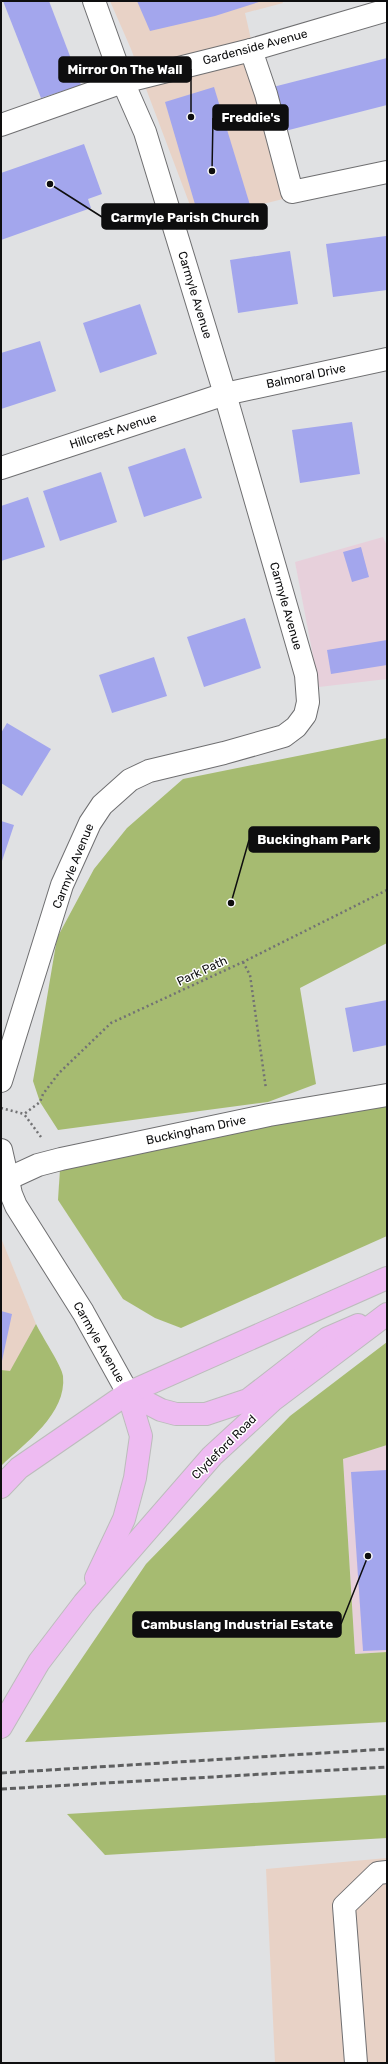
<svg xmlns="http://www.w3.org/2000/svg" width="388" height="2064" viewBox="0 0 388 2064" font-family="Rubik,sans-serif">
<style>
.commercial{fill:#e8d2c6}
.industrial{fill:#e7d0db}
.green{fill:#a6bb71}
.building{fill:#a3a6ed}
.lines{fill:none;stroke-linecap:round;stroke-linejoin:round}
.minor-casing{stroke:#6f6f71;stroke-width:24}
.major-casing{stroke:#bcbcbc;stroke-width:24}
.path{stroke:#727274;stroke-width:2.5;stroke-dasharray:2 3;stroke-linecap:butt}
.minor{stroke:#fff;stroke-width:22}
.major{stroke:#eebbf2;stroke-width:22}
.rail{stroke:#5e5f60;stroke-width:3;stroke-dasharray:6 3;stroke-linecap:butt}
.labels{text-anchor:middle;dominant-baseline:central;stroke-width:3;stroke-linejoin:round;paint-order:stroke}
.street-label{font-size:12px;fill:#0e0e0f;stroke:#fff}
.leader{fill:none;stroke:#0e0e0f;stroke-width:1.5}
.callout-dot{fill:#0e0e0f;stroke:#fff;stroke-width:1.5}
.callout{fill:#0e0e0f;stroke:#0e0e0f;stroke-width:1.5}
.callout-label{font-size:13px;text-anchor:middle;font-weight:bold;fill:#fff}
</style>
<rect width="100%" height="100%" fill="#e0e1e3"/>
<g class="commercial">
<path d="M110 1H282L283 3 245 13 287 198 196 221 131 49Z"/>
<path d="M1 1238 36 1324 10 1372 1 1370Z"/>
<path d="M387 1858V2063H275L266 1869Z"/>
</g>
<g class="industrial">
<path d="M383 537 387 546V679L319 687 295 562Z"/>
<path d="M387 1445V1652L355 1654 343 1459Z"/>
</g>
<g class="green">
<path d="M387 738V943L300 988 316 1084 268 1102 58 1130 40 1102 33 1081 57 938 94 869 127 828 183 779Z"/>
<path d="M387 1102V1236L181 1328 155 1318 123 1299 58 1200 60 1169Z"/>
<path d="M36 1324C41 1335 62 1366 63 1376 67 1414 25 1443 1 1466V1370L10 1371Z"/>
<path d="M387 1342V1445L343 1459 355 1654 387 1652V1722L25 1742 146 1564 290 1416Z"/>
<path d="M387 1795V1838L105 1855 67 1814Z"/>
</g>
<g class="building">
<path d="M3 1H49L81 85 41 98Z"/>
<path d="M137 1H262L215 16 150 31Z"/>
<path d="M387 58V105L285 131 273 87Z"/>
<path d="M214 87 250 205 199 218 165 102Z"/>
<path d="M84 144 102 194 88 199 91 208 1 240V173Z"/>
<path d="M386 236 387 290 333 297 326 244Z"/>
<path d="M290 251 298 304 238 313 230 260Z"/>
<path d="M140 304 157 354 100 373 83 323Z"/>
<path d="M40 341 56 391 1 409V353Z"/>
<path d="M352 422 360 474 300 483 292 430Z"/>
<path d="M185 448 202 498 144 517 128 467Z"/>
<path d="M101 472 117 522 60 541 43 491Z"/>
<path d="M28 497 45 547 1 561V506Z"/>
<path d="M361 547 369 577 352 582 343 552Z"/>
<path d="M245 618 261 668 204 687 187 637Z"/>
<path d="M387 640V665L331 674 327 650Z"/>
<path d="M154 657 167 696 112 713 99 675Z"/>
<path d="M7 723 51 749 22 796 1 783V733Z"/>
<path d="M1 821 14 825 1 864Z"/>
<path d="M387 1000V1045L353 1052 345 1008Z"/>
<path d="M1 1311 12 1314 2 1361H1Z"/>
<path d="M387 1470V1650L363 1651 351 1472Z"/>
</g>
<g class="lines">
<g class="minor-casing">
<g id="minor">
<path d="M251 50 266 94 292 192 387 172"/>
<path d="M1 125 123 82 251 50 387 10"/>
<path d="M1 468 225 394 387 359"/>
<path d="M1 1081 62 885 90 823 102 805 130 780 149 771 224 753 284 736 296 727 305 715 308 702 306 675 225 394 145 132 123 82 94 1"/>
<path d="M1 1150 11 1194 16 1206 83 1312 128 1393"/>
<path d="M1 1182 38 1165 61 1159 269 1115 387 1095"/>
<path d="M356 2063 344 1906 378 1873 387 1872"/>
</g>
</g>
<g class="major-casing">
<g id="major">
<path d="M128 1393 161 1410 176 1414H206L248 1400 328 1338 358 1325"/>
<path d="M1 1487 19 1468 128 1393 387 1278"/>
<path d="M96 1578 124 1519 135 1478 141 1436 128 1393"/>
<path d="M1 1727 39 1662 84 1603 212 1456 273 1400 387 1314"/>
</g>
</g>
<g class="path">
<path d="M243 962 250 975 266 1089"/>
<path d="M1 1108 24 1114"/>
<path d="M41 1137 24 1114 40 1102 43 1094 59 1073 111 1023 243 962 387 890"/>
</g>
<use href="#minor" class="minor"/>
<use href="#major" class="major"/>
<g class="rail">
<path d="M1 1773 387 1749"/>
<path d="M1 1789 387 1767"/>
</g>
</g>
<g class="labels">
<g class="street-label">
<text transform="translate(255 47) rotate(-15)">Gardenside Avenue</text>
<text transform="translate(195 295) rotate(73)">Carmyle Avenue</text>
<text transform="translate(306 376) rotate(-12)">Balmoral Drive</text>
<text transform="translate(113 431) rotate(-18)">Hillcrest Avenue</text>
<text transform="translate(286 606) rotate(74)">Carmyle Avenue</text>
<text transform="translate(73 866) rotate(-68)">Carmyle Avenue</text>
<text transform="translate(202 971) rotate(-25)">Park Path</text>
<text transform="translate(196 1130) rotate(-12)">Buckingham Drive</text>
<text transform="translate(99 1342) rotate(60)">Carmyle Avenue</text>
<text transform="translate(224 1447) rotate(-45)">Clydeford Road</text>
</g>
</g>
<path class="leader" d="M191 117L191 69M212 171L213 118M50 184L102 217M231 903L249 840M368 1556L341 1624"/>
<g class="callout-dot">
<circle cx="191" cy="117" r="4"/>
<circle cx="212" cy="171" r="4"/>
<circle cx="50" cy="184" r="4"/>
<circle cx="231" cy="903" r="4"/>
<circle cx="368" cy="1556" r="4"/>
</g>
<g class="callout">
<rect x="59" y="57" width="132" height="25" rx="4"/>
<rect x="213" y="105" width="75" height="25" rx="4"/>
<rect x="102" y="204" width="165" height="25" rx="4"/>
<rect x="249" y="827" width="130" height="25" rx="4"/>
<rect x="133" y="1612" width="208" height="25" rx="4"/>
</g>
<g class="callout-label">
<text x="125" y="74">Mirror On The Wall</text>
<text x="251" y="122">Freddie's</text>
<text x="185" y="222">Carmyle Parish Church</text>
<text x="314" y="844">Buckingham Park</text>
<text x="237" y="1629">Cambuslang Industrial Estate</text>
</g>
<rect width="388" height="2064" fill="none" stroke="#0e0e0f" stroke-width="4"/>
</svg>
